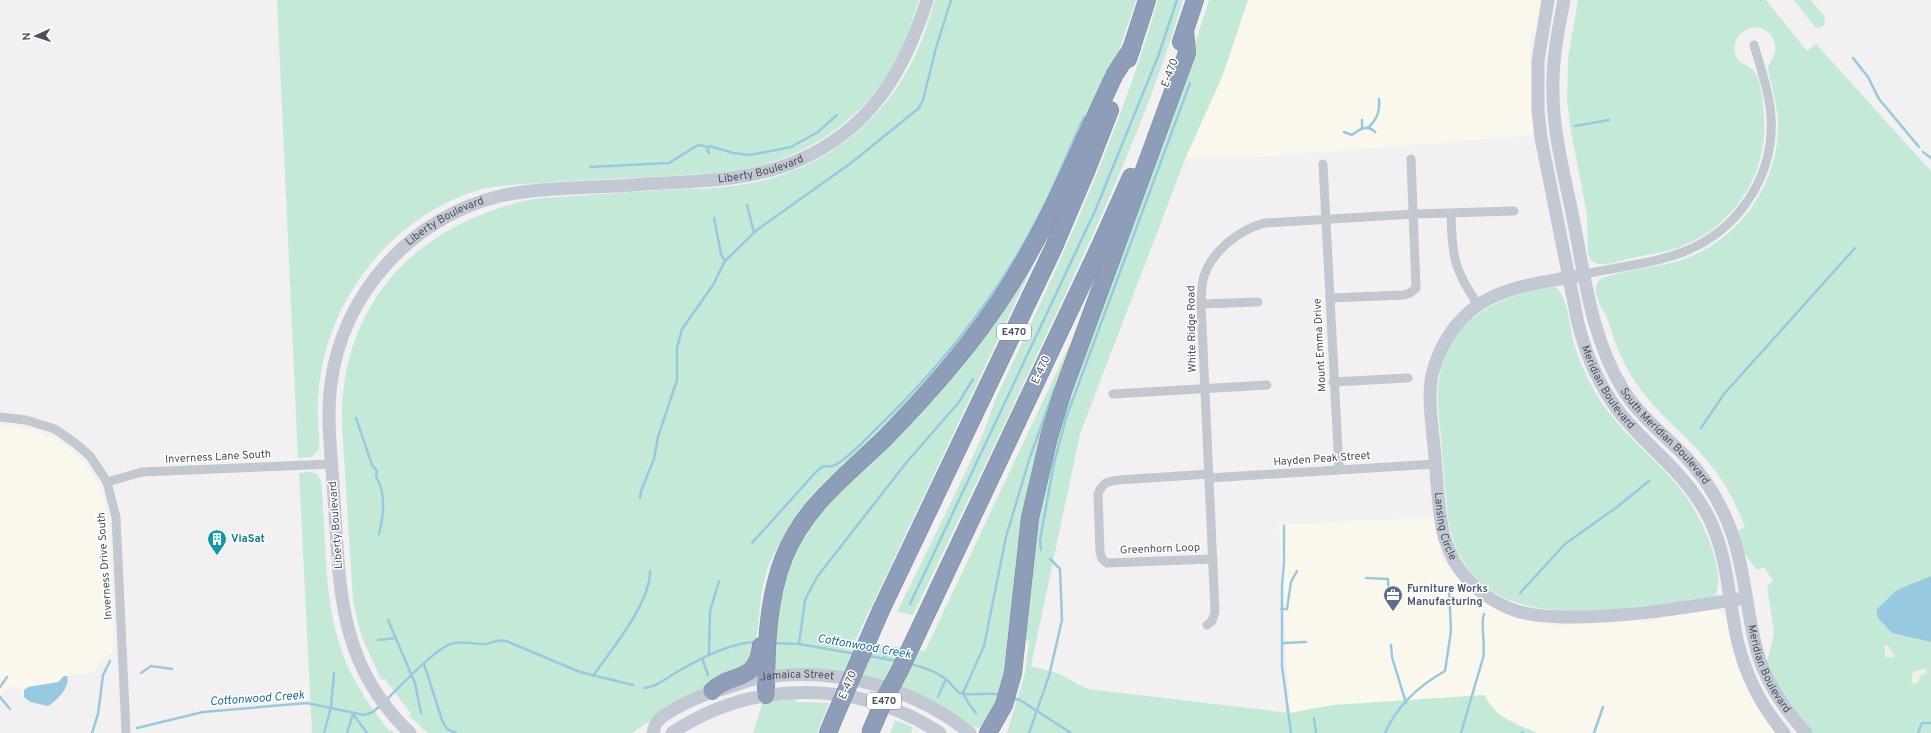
<svg xmlns="http://www.w3.org/2000/svg" width="1931" height="733" viewBox="0 0 1931 733" font-family="Overpass,sans-serif">
<style>
.commercial{fill:#faf8ec}
.green{fill:#c4ead7}
.sand{fill:#f1eee3}
.water{fill:#97c9e1}
.lines{fill:none;stroke-linecap:round;stroke-linejoin:round}
.stream{stroke:#97c9e1;stroke-width:2.5}
.highway-casing{stroke:#7988a4;stroke-width:18}
.street{stroke:#c2c8d0;stroke-width:9}
.secondary{stroke:#c3c9d4;stroke-width:13}
.highway{stroke:#8e9db8;stroke-width:17}
.highway-bridge-casing{stroke:#7988a4;stroke-width:18;stroke-linecap:butt}
.highway-bridge{stroke:#8e9db8;stroke-width:17}
.labels{text-anchor:middle;dominant-baseline:central;stroke-width:3;stroke-linejoin:round;paint-order:stroke}
.shield{fill:#fff;stroke:#80858c;stroke-width:1}
.shield-label{font-size:10px;font-weight:bold;fill:#4a515b}
.street-label{font-size:11px;fill:#4a515b;stroke:#fff}
.culture-label{font-size:11px;font-weight:bold;fill:#0d838f;stroke:#fff;text-anchor:start}
.service-label{font-size:11px;font-weight:bold;fill:#4e5e75;stroke:#fff;text-anchor:start}
.water-label{font-size:12px;font-style:italic;fill:#1e719a;stroke:#fff}
</style>
<rect width="100%" height="100%" fill="#f2f0f0"/>
<g class="commercial">
<path d="M1248 0H1543L1537 29 1531 36 1530 66 1532 71 1536 135 1258 157H1186L1222 77Z"/>
<path d="M0 426 26 428 58 440 67 446 85 463 98 483 104 500 108 522 114 654H108L103 658 95 672 64 676 58 682 36 687 30 686 24 690 12 685 5 691 0 692Z"/>
<path d="M1435 517 1442 561 1450 565 1518 618 1551 623 1553 626H1565L1573 623 1641 620 1643 623 1657 621 1663 617 1715 609 1721 610 1729 623 1778 733H1537L1496 713 1490 706 1485 695 1333 705 1290 713 1279 525Z"/>
</g>
<g class="green">
<path d="M277 0H919C912 21 906 42 895 62 863 122 801 161 735 171 675 177 614 178 554 182 531 184 501 184 479 190 401 213 340 284 323 362 319 380 317 400 318 419 318 429 320 439 319 449L312 457 298 458Z"/>
<path d="M935 0H1136L1118 53 1042 220 974 330 903 411 827 479 811 496 776 550 768 567 762 590 754 660 668 709 632 733H428L409 716 411 714 385 679 382 680 380 677 361 635 353 601 342 425C339 328 391 250 481 215 502 207 520 200 542 198 583 195 623 193 663 190 692 189 722 189 751 183 823 170 885 121 916 54 924 37 929 18 935 0Z"/>
<path d="M1158 0H1183C1149 115 1099 223 1048 331 1004 426 958 521 913 615L897 612C926 553 956 494 983 434 988 422 991 409 997 396 1058 267 1118 138 1158 0Z"/>
<path d="M1209 0H1248L1222 77 1186 157 1080 434 1031 666 1060 674 1087 689 1290 713 1333 705 1485 695C1495 719 1516 723 1537 733H1007L1025 673 1029 641 1025 640 1037 521 1051 450 1174 110Z"/>
<path d="M1578 0H1766L1807 51 1816 44 1931 171V733H1813L1808 728 1776 683 1767 662 1774 633 1767 586 1773 581 1764 567 1757 570 1744 553 1737 531 1745 527C1737 506 1727 486 1713 468 1693 441 1665 421 1644 394 1633 380 1624 364 1617 347 1613 338 1611 327 1607 318 1601 306 1588 288 1602 278 1628 269 1656 268 1682 260 1740 240 1780 182 1778 121 1777 103 1771 86 1768 68 1769 62 1774 58 1775 52 1778 36 1761 21 1746 30 1738 34 1733 43 1735 53 1738 66 1748 63 1754 71 1764 84 1766 129 1763 145 1757 187 1728 226 1689 243 1672 251 1654 254 1636 257 1624 260 1609 265 1597 264L1591 261 1588 255 1587 215 1571 131 1567 101 1568 59Z"/>
<path d="M1794 0H1811L1825 17 1824 25 1820 28 1815 27Z"/>
<path d="M1045 240 855 641 925 651 1069 346 1075 347 1053 407 1008 666 998 703 983 726 977 728 969 725 928 699 775 672 773 660 781 589 796 546 840 487Z"/>
<path d="M1556 287C1570 302 1569 328 1575 347 1579 359 1584 371 1590 383 1611 424 1642 446 1672 479 1695 504 1713 541 1718 574 1719 582 1716 588 1717 595 1701 602 1669 603 1650 605 1569 616 1465 623 1448 518 1445 491 1443 464 1441 437 1439 418 1436 398 1439 379 1449 318 1500 294 1556 287Z"/>
<path d="M310 472 317 474 321 481C328 553 320 632 364 695L363 696 389 731 391 730 394 733H312L299 473Z"/>
<path d="M795 698 796 702 829 703 817 733H753L763 701Z"/>
<path d="M895 720 913 727 911 733H890Z"/>
</g>
<g class="sand">
<path d="M1885 645 1889 646 1891 652 1895 655 1894 658 1885 657Z"/>
<path d="M1923 669 1927 670 1926 674 1920 676 1918 682 1914 684 1911 683 1913 672Z"/>
</g>
<g class="water">
<path d="M1931 576V642L1892 633 1878 618 1876 610 1878 608 1897 590Z"/>
<path d="M64 676H67C71 686 57 701 48 706L30 702 24 697V690L28 687 58 682Z"/>
</g>
<g class="lines">
<g class="stream">
<path d="M1853 58 1868 77 1879 99 1919 147"/>
<path d="M1362 120V128"/>
<path d="M1575 126 1609 120"/>
<path d="M1368 128C1377 119 1380 112 1379 99"/>
<path d="M1344 132 1352 135C1360 129 1367 124 1375 132"/>
<path d="M1923 152 1931 158"/>
<path d="M709 153 707 150 710 146 733 153 750 155 791 147 818 132 837 115"/>
<path d="M590 167 669 163 698 145 708 147"/>
<path d="M747 205 754 233"/>
<path d="M714 218 721 254 725 261"/>
<path d="M356 418 372 465 377 471 376 476C386 494 384 514 379 534"/>
<path d="M1701 428 1724 394 1855 248"/>
<path d="M640 498 641 491 654 459 658 437 677 380V348L682 329 713 285 725 261 758 229 851 163 919 108 923 100 936 48 951 0"/>
<path d="M1284 526V563L1282 585V666L1291 733"/>
<path d="M752 543 816 472 823 466C826 466 830 467 832 466 843 464 867 438 876 429 943 365 1001 292 1043 208 1058 178 1070 147 1084 117"/>
<path d="M1041 550 1040 540 1054 463 1066 418 1190 83"/>
<path d="M1366 578 1388 579 1389 596"/>
<path d="M1520 593 1565 544 1617 507 1649 481"/>
<path d="M910 604 1095 211 1159 54 1177 0"/>
<path d="M1281 609H1287L1291 582 1297 571"/>
<path d="M388 620 415 683 421 713"/>
<path d="M378 640 396 638"/>
<path d="M774 643 799 644 856 654"/>
<path d="M1282 643 1306 642"/>
<path d="M799 644 805 600 817 577 906 463 959 402 973 379"/>
<path d="M1391 645 1392 657 1406 703"/>
<path d="M709 655 710 611 719 581"/>
<path d="M869 656 897 661"/>
<path d="M702 658 708 675"/>
<path d="M884 658 887 651"/>
<path d="M424 664 442 720 447 729 456 733"/>
<path d="M910 664C924 667 936 671 947 680 952 684 955 691 960 693 973 697 988 691 1001 695"/>
<path d="M141 673 151 666 172 669"/>
<path d="M593 676C611 650 651 602 650 571"/>
<path d="M0 687 7 677"/>
<path d="M644 688C655 687 666 679 675 673 696 661 732 641 757 642"/>
<path d="M0 697 10 709"/>
<path d="M938 697 946 679"/>
<path d="M1012 698 1020 700 1071 733"/>
<path d="M386 700C400 687 437 646 454 643 464 641 474 644 485 644 493 643 497 639 506 641L580 672 633 685"/>
<path d="M976 713 969 704 963 693 984 646 1006 537 1029 460 1055 388"/>
<path d="M353 714 367 733"/>
<path d="M1314 718 1316 733"/>
<path d="M137 728 203 712 307 703 364 715 373 712 381 705"/>
<path d="M1522 732 1523 733"/>
<path d="M92 733 98 714 103 675 110 661"/>
<path d="M324 733 331 707 334 673"/>
<path d="M347 733 353 714"/>
<path d="M1029 733 1049 676 1062 620 1060 569 1050 559"/>
<path d="M1385 733C1397 706 1420 685 1445 671L1451 631 1449 587"/>
<path d="M1461 733 1483 658C1486 644 1480 625 1484 614"/>
<path d="M1594 733 1603 707"/>
<path d="M1918 733 1922 723H1931"/>
</g>
<g class="highway-casing">
<g id="highway">
<path d="M1181 42 1195 0"/>
<path d="M1128 59 1147 0"/>
<path d="M881 610 1053 249 1087 169 1110 110"/>
<path d="M900 670 1100 246 1131 177"/>
<path d="M712 691C731 672 757 684 761 646"/>
<path d="M766 695C766 650 767 600 784 557 805 505 846 476 885 438 923 399 959 359 990 315 1043 241 1076 156 1115 74L1132 48"/>
<path d="M828 733 835 716"/>
<path d="M988 733 1004 705 1013 673 1030 518 1049 437 1063 391 1187 53 1185 30"/>
</g>
</g>
<g class="street">
<path d="M1323 164 1339 469"/>
<path d="M1451 214C1452 257 1454 269 1478 305"/>
<path d="M1585 274C1617 267 1652 264 1683 252 1738 231 1775 176 1771 116 1769 92 1761 69 1754 45"/>
<path d="M1330 298 1404 295 1410 293 1416 288 1411 159"/>
<path d="M1201 304 1258 302"/>
<path d="M1333 382 1408 378"/>
<path d="M1113 394 1267 385"/>
<path d="M0 417 26 420 55 429 75 443 90 456 107 482 116 517 126 733"/>
<path d="M1209 474 1119 480C1108 481 1102 483 1098 494L1100 552 1102 559 1107 563 1213 559"/>
<path d="M1209 478 1436 464"/>
<path d="M107 482 142 472 332 464"/>
<path d="M1207 625 1212 621 1215 612 1201 304C1202 295 1201 285 1204 276 1213 250 1238 231 1264 223L1414 214 1514 211"/>
</g>
<g class="secondary">
<path id="s1" d="M1548 0 1538 61V111L1541 138 1578 323C1586 355 1599 386 1620 413 1650 450 1685 472 1708 516 1728 555 1728 597 1737 639 1745 674 1761 706 1784 733"/>
<path id="s2" d="M1564 0C1558 31 1552 60 1553 92 1553 134 1565 177 1573 218 1585 277 1591 339 1624 391 1640 416 1663 434 1684 455 1701 473 1716 495 1726 518 1745 561 1745 607 1757 651 1766 683 1784 709 1806 733"/>
<path id="s3" d="M1577 276C1536 284 1490 287 1461 320 1447 335 1437 355 1432 375 1427 400 1433 431 1435 457 1437 482 1438 508 1443 532 1445 542 1450 552 1454 561 1467 583 1488 600 1511 609 1528 616 1547 616 1565 617 1623 618 1682 608 1739 599"/>
<path id="s4" d="M410 733C338 664 340 591 334 498 332 460 326 421 331 383 343 293 412 217 500 196 542 187 588 188 632 185 688 181 745 183 797 161 870 130 904 72 927 0"/>
<path id="s5" d="M653 733C654 730 655 724 657 722 667 710 704 694 719 690 732 687 745 681 759 678 834 666 911 686 970 733"/>
<path d="M672 733C753 678 859 680 940 733"/>
</g>
<use href="#highway" class="highway"/>
<g class="highway-bridge-casing">
<g id="highway-bridge">
<path d="M835 716 881 610"/>
<path d="M870 733 885 698 900 670"/>
</g>
</g>
<use href="#highway-bridge" class="highway-bridge"/>
</g>
<defs>
<g id="building-pin" transform="scale(1)"><path d="M0 17L-7.5 6A9.5 9.5 0 1 1 7.5 6Z" fill="#0f9aa8" stroke="#fff"/><path d="M-4-6H4V6H1V3H-1V6H-4ZM-2.5-4.3h1.7v1.8h-1.7ZM.8-4.3h1.7v1.8H.8ZM-2.5-1h1.7V.8h-1.7ZM.8-1h1.7V.8H.8Z" fill="#fff"/></g>
<g id="office-pin" transform="scale(1)"><path d="M0 17L-7.5 6A9.5 9.5 0 1 1 7.5 6Z" fill="#5c6f8a" stroke="#fff"/><path d="M-6-3h4V-5.5h4V-3h4V5H-6ZM-1-4.5V-3h2v-1.5ZM-6 0V1H6V0Z" fill="#fff"/></g>
</defs>
<g fill-rule="evenodd">
<use href="#building-pin" x="217" y="539"/>
<use href="#office-pin" x="1393" y="595"/>
</g>
<g class="labels">
<g class="shield">
<rect x="997" y="324" width="34" height="16" rx="3"/>
<rect x="867" y="693" width="34" height="16" rx="3"/>
</g>
<g class="shield-label">
<text x="1014" y="332">E470</text>
<text x="884" y="701">E470</text>
</g>
<g class="street-label">
<text transform="translate(1170 73) rotate(-70)">E-470</text>
<text stroke="none"><textPath href="#s4" startOffset="900">Liberty Boulevard</textPath></text>
<text stroke="none"><textPath href="#s4" startOffset="576">Liberty Boulevard</textPath></text>
<text transform="translate(1192 329) rotate(-91)">White Ridge Road</text>
<text transform="translate(1320 345) rotate(-93)">Mount Emma Drive</text>
<text transform="translate(1041 370) rotate(-65)">E-470</text>
<text stroke="none"><textPath href="#s1" startOffset="399">Meridian Boulevard</textPath></text>
<text stroke="none"><textPath href="#s2" startOffset="463">South Meridian Boulevard</textPath></text>
<text transform="translate(218 457) rotate(-3)">Inverness Lane South</text>
<text transform="translate(1322 459) rotate(-4)">Hayden Peak Street</text>
<text transform="translate(336 525) rotate(-94)">Liberty Boulevard</text>
<text stroke="none"><textPath href="#s3" startOffset="342">Lansing Circle</textPath></text>
<text transform="translate(1160 549) rotate(-2)">Greenhorn Loop</text>
<text transform="translate(105 566) rotate(-94)">Inverness Drive South</text>
<text stroke="none"><textPath href="#s2" startOffset="724">Meridian Boulevard</textPath></text>
<text stroke="none"><textPath href="#s5" startOffset="162">Jamaica Street</textPath></text>
<text transform="translate(848 685) rotate(-67)">E-470</text>
</g>
<g class="culture-label">
<text x="231" y="539">ViaSat</text>
</g>
<g class="service-label">
<text x="1407" y="589">Furniture Works<tspan x="1407" dy="13">Manufacturing</tspan></text>
</g>
<g class="water-label">
<text transform="translate(864 647) rotate(10)">Cottonwood Creek</text>
<text transform="translate(257 699) rotate(-4)">Cottonwood Creek</text>
</g>
</g>
<g transform="translate(36 36) rotate(267)" stroke="#ffffff" stroke-width="3" paint-order="stroke">
<path d="M0-3L7 15L0 10L-7 15Z" fill="#4a515b"/>
<text y="-6" font-size="11" font-weight="bold" text-anchor="middle" fill="#4a515b">N</text>
</g>
</svg>
